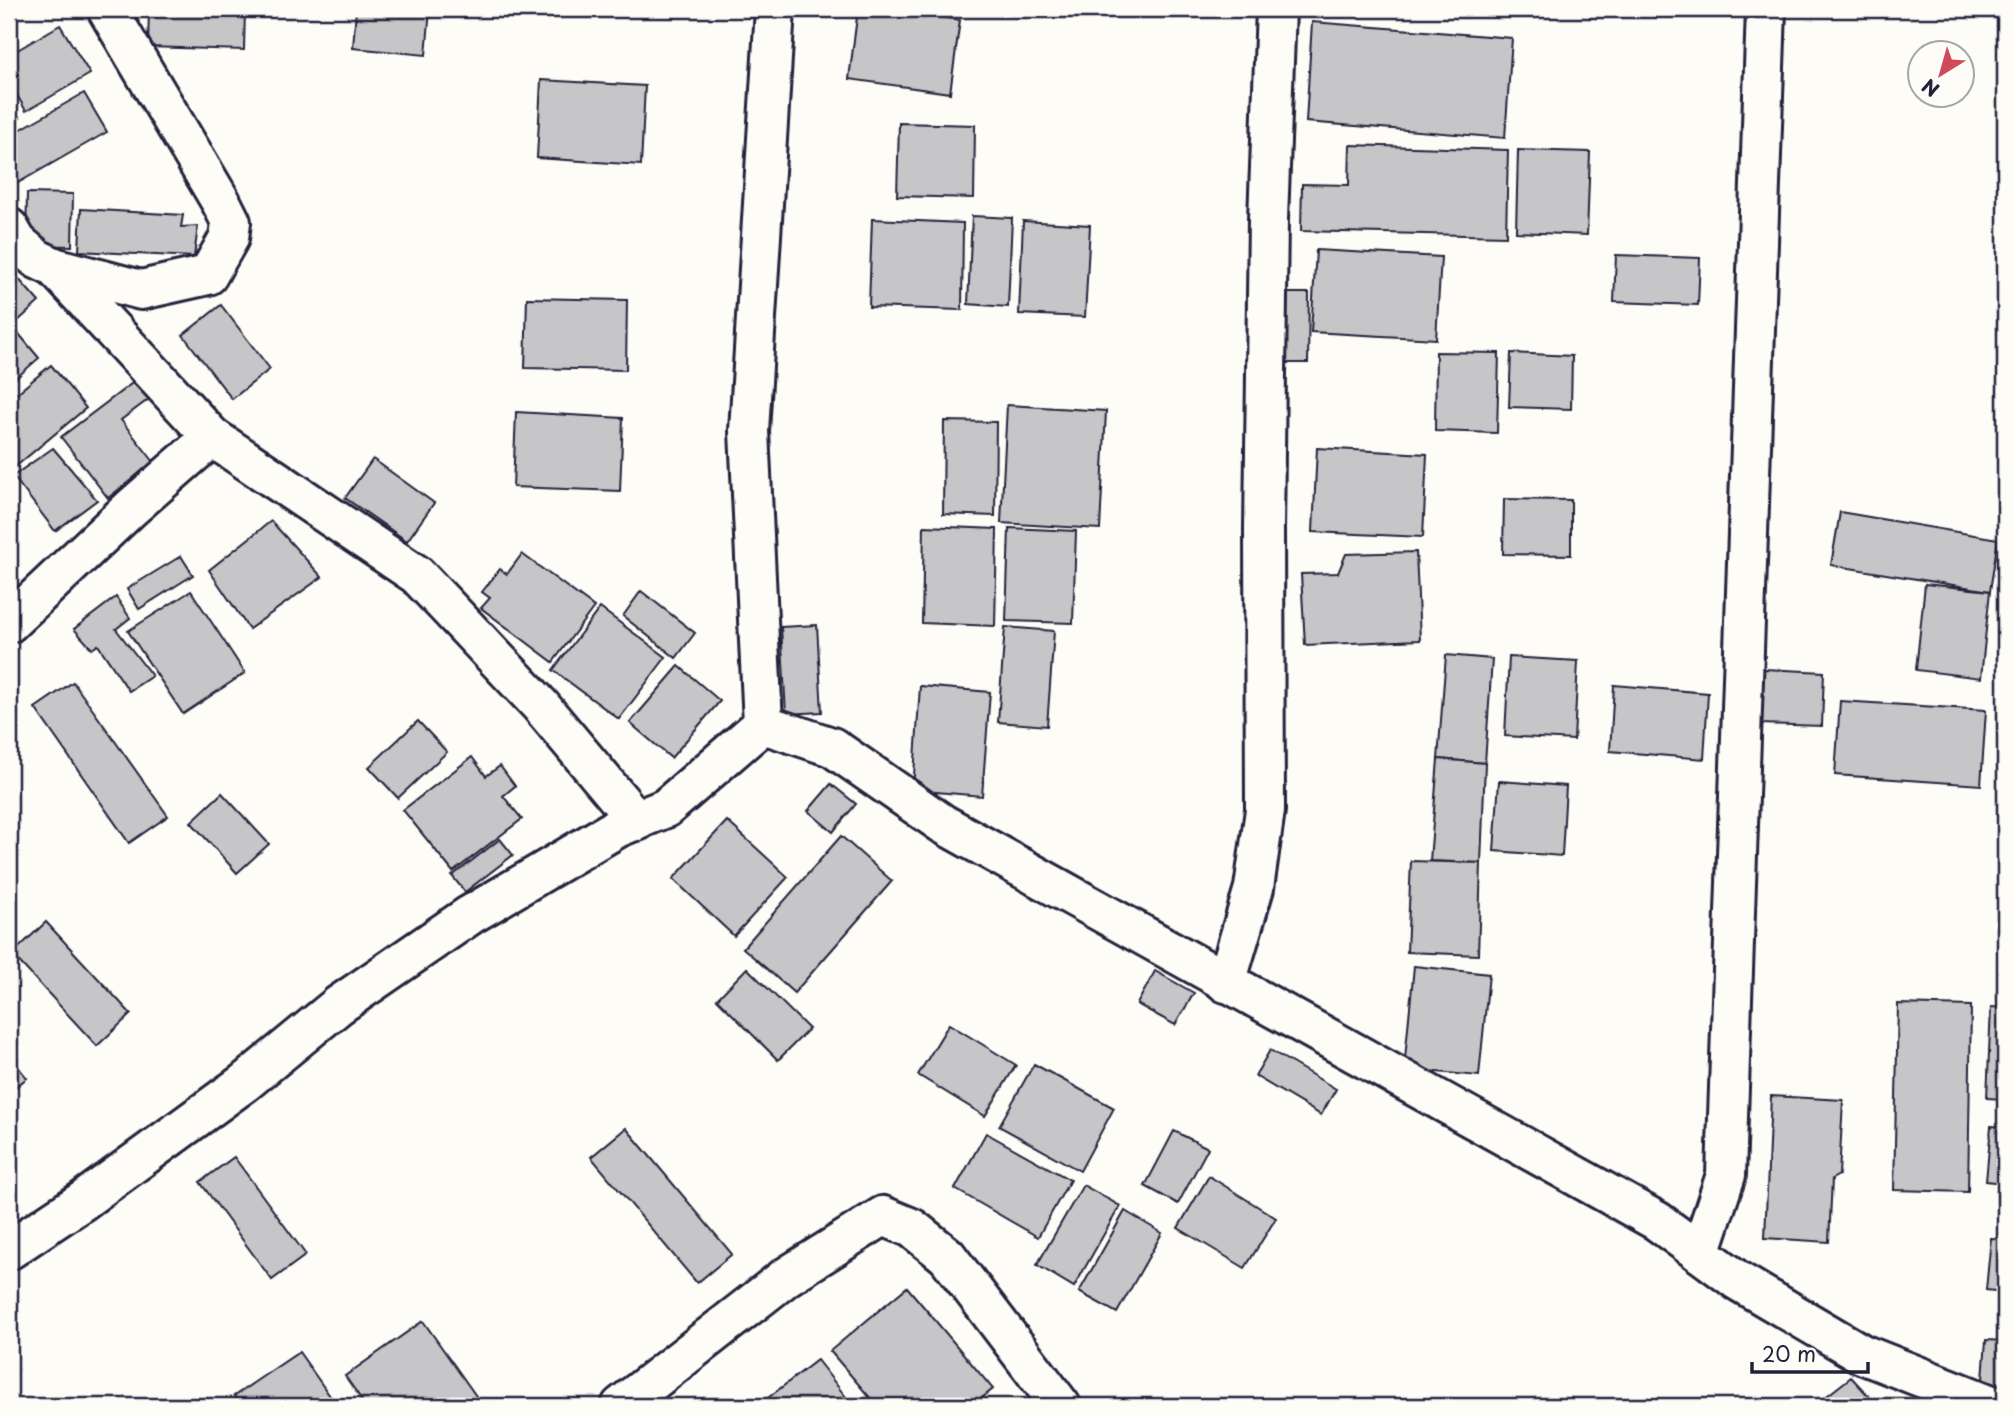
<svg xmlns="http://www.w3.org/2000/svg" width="2014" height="1415" viewBox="0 0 2014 1415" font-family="'Playpen Sans',sans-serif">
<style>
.building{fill:#c6c6c8;stroke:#22223b;stroke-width:2}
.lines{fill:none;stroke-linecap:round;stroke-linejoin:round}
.minor-casing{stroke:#22223b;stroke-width:44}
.minor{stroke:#fdfcf7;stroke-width:38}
</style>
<rect width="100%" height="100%" fill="#fdfcf7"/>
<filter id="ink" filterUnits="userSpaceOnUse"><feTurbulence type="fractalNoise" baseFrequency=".0143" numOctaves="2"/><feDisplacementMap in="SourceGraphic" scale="14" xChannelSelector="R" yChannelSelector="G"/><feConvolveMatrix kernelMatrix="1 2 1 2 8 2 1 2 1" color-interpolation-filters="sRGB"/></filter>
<g filter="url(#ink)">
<g class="building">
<path d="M149 9H245L244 50 148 47Z"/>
<path d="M356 9H430L426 55 353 48Z"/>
<path d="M858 9H882L960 20 950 93 849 79Z"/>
<path d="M1108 9H1168V12Z"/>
<path d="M1312 22 1512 38 1505 138 1306 122Z"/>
<path d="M60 25 90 74 26 111 9 81V55Z"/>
<path d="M541 80 645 86 641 165 537 158Z"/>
<path d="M84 93 107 132 9 188V136Z"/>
<path d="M9 102 20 118 9 125Z"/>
<path d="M899 123 975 125 974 198 897 196Z"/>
<path d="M1350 145 1508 150 1506 236 1301 231 1302 184 1349 185Z"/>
<path d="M1518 150 1590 152 1587 235 1516 232Z"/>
<path d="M27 193 73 194 72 246 26 245Z"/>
<path d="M81 209 183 215 181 227 198 226 194 257 79 251Z"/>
<path d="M972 216 1012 218 1008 307 968 304Z"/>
<path d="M872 219 963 223 962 310 869 307Z"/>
<path d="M1023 221 1090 225 1085 317 1019 314Z"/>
<path d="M1316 250 1441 257 1436 339 1311 332Z"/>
<path d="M1616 255 1700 258 1698 305 1614 302Z"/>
<path d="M9 268 39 302 18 321 9 311Z"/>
<path d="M1286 293H1309L1308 363H1285Z"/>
<path d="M527 298 627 300 626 370 525 368Z"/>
<path d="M221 305 270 369 232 399 183 335Z"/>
<path d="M14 328 39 358 9 384V332Z"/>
<path d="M1436 352 1499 353 1497 433 1435 431Z"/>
<path d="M1511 353 1572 356 1571 409 1509 407Z"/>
<path d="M51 365 86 408 9 472V400Z"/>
<path d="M135 381 149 399 121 420 154 462 108 498 61 437Z"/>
<path d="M1007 405 1106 411 1100 529 1001 523Z"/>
<path d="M516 412 623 418 620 491 513 487Z"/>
<path d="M944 421 996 422 995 516 943 514Z"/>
<path d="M53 448 97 500 55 531 13 476Z"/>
<path d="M1317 448 1427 454 1423 537 1313 532Z"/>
<path d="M373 459 434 503 407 541 345 498Z"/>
<path d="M1504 499 1571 500V555L1503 554Z"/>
<path d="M1840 512 1998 539 1990 591 1831 565Z"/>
<path d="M271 521 322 577 249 629 209 570Z"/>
<path d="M924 526 997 529 995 626 922 623Z"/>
<path d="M1009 528 1076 531 1073 623 1006 621Z"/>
<path d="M1416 552 1420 640 1305 645 1301 574 1338 573 1346 554Z"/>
<path d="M522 554 594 607 553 662 481 608 490 598 482 592 500 569 507 574Z"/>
<path d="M181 556 193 575 139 609 127 589Z"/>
<path d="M1925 584 1990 591 1981 678 1916 670Z"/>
<path d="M191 591 245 673 183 714 128 631Z"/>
<path d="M641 591 695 633 676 658 623 616Z"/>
<path d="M116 597 130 618 116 629 152 676 129 691 98 645 92 649 74 629Z"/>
<path d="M600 608 666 657 619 719 553 670Z"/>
<path d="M817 625 822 712 786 714 781 627Z"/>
<path d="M1005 627 1054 631 1047 726 998 722Z"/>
<path d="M1446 655 1492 659 1485 763 1438 759Z"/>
<path d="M1509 657 1578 661 1574 740 1505 736Z"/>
<path d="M679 666 720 701 671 758 630 723Z"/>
<path d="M1764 669 1824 672 1822 726 1761 724Z"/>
<path d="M73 682 168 816 129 843 35 708Z"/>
<path d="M1614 685 1708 693 1704 759 1610 751Z"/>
<path d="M920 686 990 692 982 796 913 790Z"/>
<path d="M1840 701 1986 710 1981 785 1835 775Z"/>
<path d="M418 721 447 752 398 798 369 767Z"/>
<path d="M472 757 486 776 500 766 515 786 503 796 522 819 453 872 403 810Z"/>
<path d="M1438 759 1485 763 1481 863 1430 861Z"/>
<path d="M1499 781 1566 786 1562 856 1494 851Z"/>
<path d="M831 784 856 804 833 832 808 811Z"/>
<path d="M222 793 269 844 237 873 191 822Z"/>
<path d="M727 821 788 877 734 936 673 879Z"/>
<path d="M841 836 892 881 794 993 743 948Z"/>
<path d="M500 839 513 855 465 892 452 876Z"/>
<path d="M1411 861 1481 863 1478 955 1407 952Z"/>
<path d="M46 922 131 1014 97 1046 12 954Z"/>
<path d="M1414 966 1489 974 1479 1076 1404 1069Z"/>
<path d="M747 968 809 1029 778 1060 717 999Z"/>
<path d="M1155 971 1194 993 1175 1025 1137 1004Z"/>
<path d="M1898 1004 1971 1006 1968 1192 1894 1190Z"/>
<path d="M1991 1007 2005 1008V1099L1987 1098Z"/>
<path d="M949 1024 1016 1065 985 1116 918 1075Z"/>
<path d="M1270 1050 1336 1089 1321 1115 1255 1076Z"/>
<path d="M9 1055 27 1078 9 1092Z"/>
<path d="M1034 1064 1114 1108 1080 1171 999 1126Z"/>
<path d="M1771 1096 1843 1100 1839 1175 1832 1179 1829 1242 1765 1238Z"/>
<path d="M1991 1126 2005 1127V1183L1986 1181Z"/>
<path d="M626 1128 732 1254 697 1283 591 1157Z"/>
<path d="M1174 1131 1208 1148 1178 1204 1145 1186Z"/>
<path d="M986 1133 1070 1180 1038 1237 955 1189Z"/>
<path d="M234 1157 306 1255 272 1280 200 1182Z"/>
<path d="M1209 1176 1276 1218 1245 1268 1178 1228Z"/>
<path d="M1083 1185 1120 1206 1074 1287 1037 1265Z"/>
<path d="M1125 1211 1162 1233 1117 1313 1079 1292Z"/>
<path d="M1991 1238 2005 1239V1292L1986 1290Z"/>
<path d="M907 1287 993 1389 972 1406H877L830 1351Z"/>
<path d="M423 1321 483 1406H366L345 1376Z"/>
<path d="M1986 1340 2005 1341V1394L1982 1392Z"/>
<path d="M299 1352 337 1406H241L234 1396Z"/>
<path d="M817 1360 853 1406H762L760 1404Z"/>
<path d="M1851 1377 1878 1406H1814Z"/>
</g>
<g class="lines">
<g class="minor-casing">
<g id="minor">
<path d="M775 9 749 431 763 724 832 747 943 824 1657 1221 1738 1281 1862 1354 1994 1406"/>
<path d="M9 228 17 242 37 259 54 267 141 290 208 275 229 238 231 222 221 202 107 9"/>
<path d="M212 437 417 575 540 705 637 821"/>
<path d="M9 623 131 508 212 437 54 267"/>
<path d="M1226 983 1254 888 1265 810 1264 529 1268 219 1276 9"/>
<path d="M9 1250 81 1202 244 1083 339 1005 470 915 617 828 666 808 763 724"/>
<path d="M1700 1253 1726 1175 1766 9"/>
<path d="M621 1406 786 1277 883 1216 912 1228 947 1256 1061 1406"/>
</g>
</g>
<use href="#minor" class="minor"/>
</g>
</g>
<rect width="2014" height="1415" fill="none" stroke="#fdfcf7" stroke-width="35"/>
<rect x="18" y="18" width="1979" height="1380" fill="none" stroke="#22223b" stroke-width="2.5" filter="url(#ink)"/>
<g transform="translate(1941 74) rotate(217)"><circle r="33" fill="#fdfcf7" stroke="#a5a5ac" stroke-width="2"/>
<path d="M0-5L12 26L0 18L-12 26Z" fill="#d1495b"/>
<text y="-10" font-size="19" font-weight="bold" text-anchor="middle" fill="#22223b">N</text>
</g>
<path d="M1752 1362v10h116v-10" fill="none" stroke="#22223b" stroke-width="3.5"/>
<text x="1762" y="1362" font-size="21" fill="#22223b" stroke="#fdfcf7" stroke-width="5" paint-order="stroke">20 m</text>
</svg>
